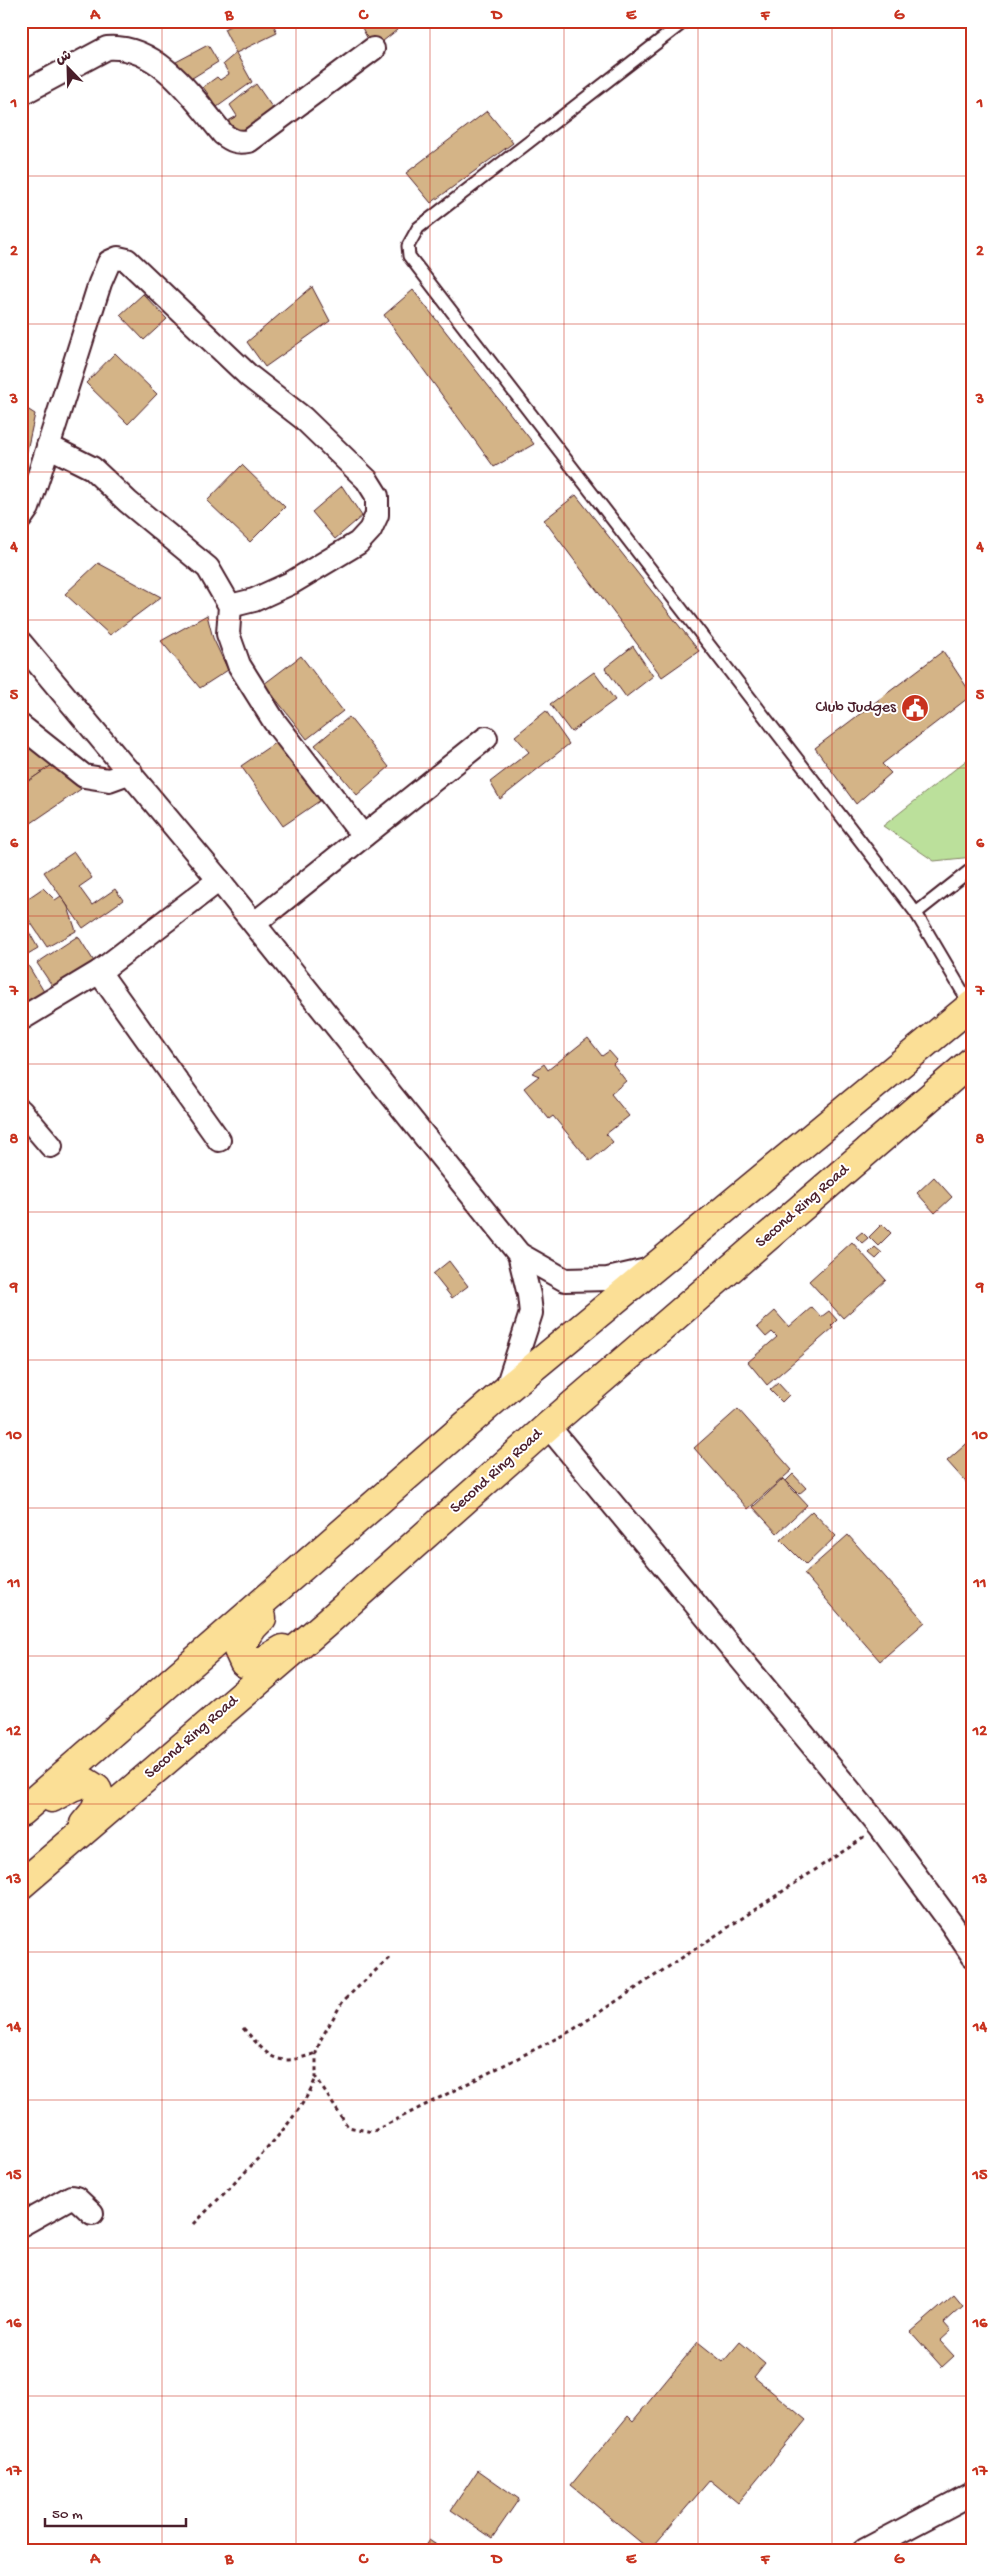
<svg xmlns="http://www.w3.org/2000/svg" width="994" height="2571" viewBox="0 0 994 2571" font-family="'Gochi Hand','Playpen Sans Arabic',sans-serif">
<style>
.green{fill:#bbe09b;stroke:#828063}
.building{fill:#d4b487;stroke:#4a1f2b}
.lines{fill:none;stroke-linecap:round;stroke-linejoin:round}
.service-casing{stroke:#4a1f2b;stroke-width:15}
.minor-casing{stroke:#4a1f2b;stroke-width:26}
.trunk-casing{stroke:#4a1f2b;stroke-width:31}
.path{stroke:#4a1f2b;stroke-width:3;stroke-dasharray:4 4;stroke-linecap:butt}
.service{stroke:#fff;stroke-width:11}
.minor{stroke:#fff;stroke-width:22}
.trunk{stroke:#fbdf96;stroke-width:28}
.grid{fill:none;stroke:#c8321e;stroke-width:1;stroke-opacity:0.55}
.labels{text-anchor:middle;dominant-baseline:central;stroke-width:4;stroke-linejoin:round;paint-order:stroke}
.poi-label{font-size:16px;fill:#4a1f2b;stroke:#fff;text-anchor:end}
.street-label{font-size:16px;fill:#4a1f2b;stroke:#fff}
.neatline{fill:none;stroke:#c8321e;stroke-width:2}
.grid-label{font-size:16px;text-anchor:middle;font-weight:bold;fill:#c8321e}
</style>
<rect width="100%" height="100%" fill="#fff"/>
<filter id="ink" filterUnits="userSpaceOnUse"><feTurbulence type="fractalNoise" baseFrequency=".02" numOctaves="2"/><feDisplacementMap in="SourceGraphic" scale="10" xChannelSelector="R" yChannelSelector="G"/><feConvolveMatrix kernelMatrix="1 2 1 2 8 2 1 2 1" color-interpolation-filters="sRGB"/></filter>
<g filter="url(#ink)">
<path class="green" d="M973 755V857L934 861 883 826Z"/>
<g class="building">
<path d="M240 21H272L277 33 236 53 224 29Z"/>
<path d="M393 21 397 30 373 49 359 22Z"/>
<path d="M208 45 218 62 189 80 176 62Z"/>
<path d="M236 53 252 82 217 107 203 87 217 77 220 80 229 74 223 64Z"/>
<path d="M256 84 274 110 242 137 228 121 237 116 230 105Z"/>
<path d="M487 111 513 143 431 203 406 173Z"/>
<path d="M312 287 330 321 265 367 247 342Z"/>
<path d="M413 290 534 444 494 467 384 315Z"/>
<path d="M143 294 167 319 144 340 120 315Z"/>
<path d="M115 353 157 394 128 424 86 383Z"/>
<path d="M21 405 35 414 23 469 21 468Z"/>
<path d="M242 465 285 507 250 542 207 501Z"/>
<path d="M342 486 362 516 335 539 312 512Z"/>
<path d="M576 495 699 651 662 677 544 520Z"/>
<path d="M98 563 161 597 110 635 65 594Z"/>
<path d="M207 615 213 638 228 670 200 688 161 641Z"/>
<path d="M633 646 653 676 626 697 605 668Z"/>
<path d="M943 651 972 695 882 764 891 773 856 804 815 748Z"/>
<path d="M301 656 343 711 307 739 264 684Z"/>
<path d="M594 672 615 700 571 732 550 704Z"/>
<path d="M546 711 569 744 500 799 490 782 529 752 515 736Z"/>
<path d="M349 717 389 767 357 795 315 745Z"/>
<path d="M279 740 321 800 283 826 241 766Z"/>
<path d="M27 747 55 763 21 786V751Z"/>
<path d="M52 765 81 789 21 830V786Z"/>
<path d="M74 852 92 878 79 887 92 905 115 889 123 900 83 928 44 872Z"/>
<path d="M43 888 55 900 61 896 68 907 76 931 47 947 21 908V903Z"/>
<path d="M21 918 38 948 21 958Z"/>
<path d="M78 936 95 963 55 990 37 963Z"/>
<path d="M23 957 49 1000 21 1017V958Z"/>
<path d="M588 1038 602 1056 609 1051 617 1060 613 1064 626 1081 611 1094 629 1116 606 1134 613 1142 590 1161 553 1116 549 1119 524 1088 539 1076 532 1073 544 1064 548 1070Z"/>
<path d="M934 1177 952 1197 935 1213 917 1193Z"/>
<path d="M882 1224 891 1233 878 1246 869 1237Z"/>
<path d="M862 1232 868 1238 862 1243 856 1237Z"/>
<path d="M852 1242 886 1280 843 1318 809 1281Z"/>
<path d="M875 1247 882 1253 876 1259 869 1253Z"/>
<path d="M449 1261 468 1286 452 1298 433 1274Z"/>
<path d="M812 1307 821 1317 829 1311 837 1320 831 1326 833 1328 767 1385 748 1362 777 1337 772 1332 766 1337 757 1327 775 1311 789 1327Z"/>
<path d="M778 1383 789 1395 782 1402 770 1390Z"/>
<path d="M738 1409 792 1470 748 1509 694 1448Z"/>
<path d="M973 1438V1490L947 1461Z"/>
<path d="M793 1474 806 1488 799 1494 786 1481Z"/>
<path d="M783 1479 807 1505 777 1533 753 1507Z"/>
<path d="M812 1511 836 1536 806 1565 781 1540Z"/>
<path d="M848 1535 925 1622 880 1661 804 1574Z"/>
<path d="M954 2295 963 2306 944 2323 951 2331 940 2341 954 2356 942 2367 911 2332Z"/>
<path d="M698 2342 723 2362 740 2342 765 2363 754 2377 806 2420 738 2503 710 2480 650 2550 571 2485 628 2416 633 2421Z"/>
<path d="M478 2470 519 2499 492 2538 451 2510Z"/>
<path d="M429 2540 444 2550H422Z"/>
</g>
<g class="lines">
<g class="service-casing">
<g id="service">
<path d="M685 21 418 228 408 246 409 256 916 913 971 1006"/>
<path d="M916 913 973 868"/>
</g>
</g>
<g class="minor-casing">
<g id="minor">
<path d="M21 94 107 48C158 44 194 99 223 134 232 141 237 143 249 141L373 49"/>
<path d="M48 446 92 468 128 502 208 568 230 606 228 634 239 665 274 721 363 836"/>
<path d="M21 518 28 508 41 469 100 283 109 262 118 258 127 260 249 376 303 418 367 480 377 496V515L370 530 358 543 291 583 254 600 230 606"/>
<path d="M21 643 219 880 519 1254 529 1295 531 1313 506 1390"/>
<path d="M21 726 84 776 109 780 131 772"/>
<path d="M255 923 486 738"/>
<path d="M21 1019 99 972"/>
<path d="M21 1111 51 1146"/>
<path d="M219 1140 99 972 219 880"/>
<path d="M519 1254 565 1280 608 1279 651 1269"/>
<path d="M548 1426 880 1827 951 1923 973 1956"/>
<path d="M21 2225 71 2197 76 2198 92 2213"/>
<path d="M865 2550 973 2493"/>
</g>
</g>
<g class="trunk-casing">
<g id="trunk">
<path d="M262 1618 253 1627 238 1650 244 1663 261 1662 283 1649"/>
<path d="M52 1798 72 1787 86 1782 97 1789 100 1797 94 1812 84 1824"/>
<path d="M21 1812 506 1390 973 1004"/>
<path d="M21 1885 324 1625 548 1426 973 1060"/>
</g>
</g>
<g class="path">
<path d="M389 1958 343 2001 321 2039 316 2053V2078L348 2127 372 2132 571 2031 865 1837"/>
<path d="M243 2028C271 2058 274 2068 316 2053"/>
<path d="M194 2224C232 2184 296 2127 316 2078"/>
</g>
<use href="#service" class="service"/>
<use href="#minor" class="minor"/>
<use href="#trunk" class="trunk"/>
</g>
</g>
<path class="grid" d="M162 21V2550M296 21V2550M430 21V2550M564 21V2550M698 21V2550M832 21V2550M21 176H973M21 324H973M21 472H973M21 620H973M21 768H973M21 916H973M21 1064H973M21 1212H973M21 1360H973M21 1508H973M21 1656H973M21 1804H973M21 1952H973M21 2100H973M21 2248H973M21 2396H973"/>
<defs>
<g id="civic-disc" transform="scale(1.4375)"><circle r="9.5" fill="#c8321e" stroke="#fff"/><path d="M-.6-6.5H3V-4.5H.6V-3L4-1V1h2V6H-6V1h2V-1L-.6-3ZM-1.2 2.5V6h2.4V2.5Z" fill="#fff"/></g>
</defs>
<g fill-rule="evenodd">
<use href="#civic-disc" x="915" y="708"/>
</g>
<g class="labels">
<g class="poi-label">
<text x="896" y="708">Club Judges</text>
</g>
<g class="street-label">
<text transform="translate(803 1207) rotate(-41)">Second Ring Road</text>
<text transform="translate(497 1472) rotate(-42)">Second Ring Road</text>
<text transform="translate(192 1738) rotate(-41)">Second Ring Road</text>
</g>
</g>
<rect width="994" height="2571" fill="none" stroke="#fff" stroke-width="55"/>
<g transform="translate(68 68) rotate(337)" stroke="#ffffff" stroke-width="4" paint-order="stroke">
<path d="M0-4L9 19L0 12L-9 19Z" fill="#4a1f2b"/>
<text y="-8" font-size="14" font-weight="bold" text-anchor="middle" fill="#4a1f2b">ش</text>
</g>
<path d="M45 2518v8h141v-8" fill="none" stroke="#4a1f2b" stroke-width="2.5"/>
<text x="52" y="2518" font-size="15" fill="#4a1f2b" stroke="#ffffff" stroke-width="4" paint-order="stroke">50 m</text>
<rect x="28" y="28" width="938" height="2516" class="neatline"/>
<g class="grid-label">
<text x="95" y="19">A</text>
<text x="229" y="19">B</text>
<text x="363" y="19">C</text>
<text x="497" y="19">D</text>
<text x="631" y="19">E</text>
<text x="765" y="19">F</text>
<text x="899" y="19">G</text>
<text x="14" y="107">1</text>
<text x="980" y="107">1</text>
<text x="14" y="255">2</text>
<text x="980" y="255">2</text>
<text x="14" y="403">3</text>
<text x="980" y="403">3</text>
<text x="14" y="551">4</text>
<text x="980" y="551">4</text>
<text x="14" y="699">5</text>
<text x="980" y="699">5</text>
<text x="14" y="847">6</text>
<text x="980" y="847">6</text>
<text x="14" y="995">7</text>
<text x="980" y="995">7</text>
<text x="14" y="1143">8</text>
<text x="980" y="1143">8</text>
<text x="14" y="1291">9</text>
<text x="980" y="1291">9</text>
<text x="14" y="1439">10</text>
<text x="980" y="1439">10</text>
<text x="14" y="1587">11</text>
<text x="980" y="1587">11</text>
<text x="14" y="1735">12</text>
<text x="980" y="1735">12</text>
<text x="14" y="1883">13</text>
<text x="980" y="1883">13</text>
<text x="14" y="2031">14</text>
<text x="980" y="2031">14</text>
<text x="14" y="2179">15</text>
<text x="980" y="2179">15</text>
<text x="14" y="2327">16</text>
<text x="980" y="2327">16</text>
<text x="14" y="2475">17</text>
<text x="980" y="2475">17</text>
<text x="95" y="2563">A</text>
<text x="229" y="2563">B</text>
<text x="363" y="2563">C</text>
<text x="497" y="2563">D</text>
<text x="631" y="2563">E</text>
<text x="765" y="2563">F</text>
<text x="899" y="2563">G</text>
</g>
</svg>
